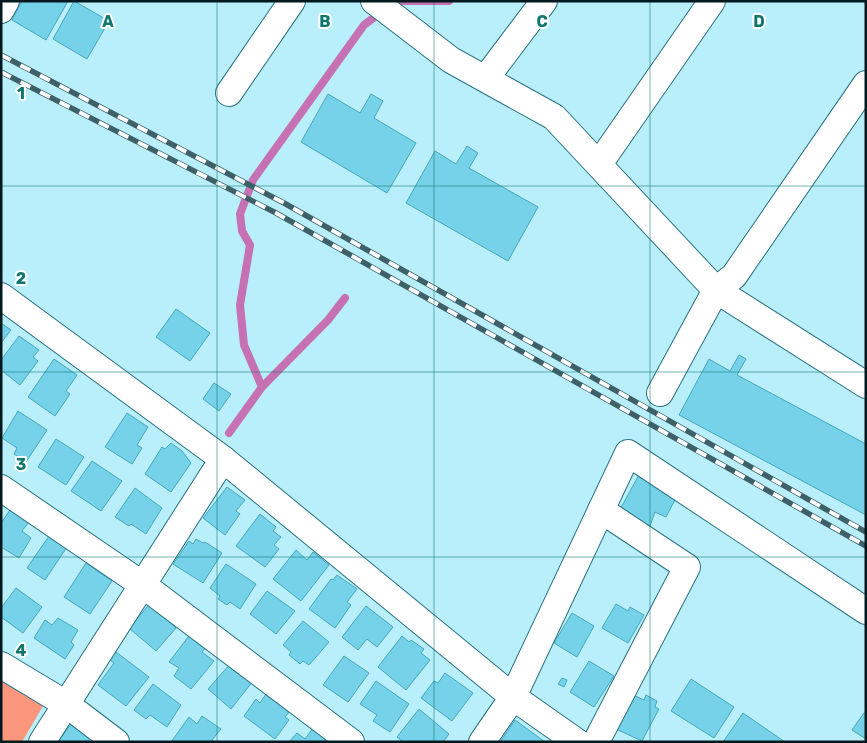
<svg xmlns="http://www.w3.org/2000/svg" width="867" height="743" viewBox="0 0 867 743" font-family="Rubik,sans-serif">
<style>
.green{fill:#fc977d}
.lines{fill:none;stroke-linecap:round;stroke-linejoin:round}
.stream{stroke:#c571b3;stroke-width:8}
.building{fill:#75d2e9;stroke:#47a6bb}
.street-casing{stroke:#287282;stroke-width:28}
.street{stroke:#fff;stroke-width:26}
.rail-casing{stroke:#3e6069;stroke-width:5.5}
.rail{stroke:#fff;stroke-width:4;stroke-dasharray:11;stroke-linecap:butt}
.grid{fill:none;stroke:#0f766e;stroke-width:1;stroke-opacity:0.55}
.grid-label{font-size:16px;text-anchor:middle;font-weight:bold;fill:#0f766e;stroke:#fff;stroke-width:4;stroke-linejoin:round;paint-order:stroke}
</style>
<rect width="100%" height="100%" fill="#b9eefb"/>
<path class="green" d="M1 681 43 706 22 742H1Z"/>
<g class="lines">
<g class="stream">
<path d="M262 387 328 320 345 298"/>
<path d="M229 433 262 387 244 345 240 305 250 245 242 231 240 214 253 180 364 25 396 1H449"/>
</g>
</g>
<g class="building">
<path d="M22 1H68L46 40 12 20Z"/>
<path d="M74 1 109 21 87 59 53 39Z"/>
<path d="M328 94 360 113 371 94 383 101 374 118 416 143 387 193 301 142Z"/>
<path d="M467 146 478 153 469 168 538 207 508 261 406 203 435 151 456 164Z"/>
<path d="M176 309 210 333 190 361 156 337Z"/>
<path d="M1 323 11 330 1 343Z"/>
<path d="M19 336 39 350 33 357 38 361 20 385 1 370V360Z"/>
<path d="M739 355 746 359 737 375 866 444V515L679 415 709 359 730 371Z"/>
<path d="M54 359 77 375 66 391 70 394 55 416 28 397Z"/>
<path d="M214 383 231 394 219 411 203 399Z"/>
<path d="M18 411 47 430 26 462 14 454 17 448 2 438Z"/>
<path d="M127 413 148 427 137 445 142 448 132 464 105 447Z"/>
<path d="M56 439 84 457 66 485 38 467Z"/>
<path d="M171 443 182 451 191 463 171 492 145 474 162 447 165 449Z"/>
<path d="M92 461 122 481 101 511 71 491Z"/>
<path d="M640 473 676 498 666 517 655 512 649 529 618 513Z"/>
<path d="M227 487 245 500 236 511 240 514 225 535 203 518Z"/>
<path d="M135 488 162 508 146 534 131 524 129 526 115 517Z"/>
<path d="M10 510 29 522 22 531 31 538 19 558 1 547V523Z"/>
<path d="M260 514 276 527 273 531 281 537 274 545 279 549 265 567 236 546Z"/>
<path d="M49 536 67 547 45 580 27 568Z"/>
<path d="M196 539 203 543 205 542 222 553 203 583 173 564 189 541 193 544Z"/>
<path d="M296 550 307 560 313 552 329 565 301 601 273 579Z"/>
<path d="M86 563 112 581 90 614 64 597Z"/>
<path d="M226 564 256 584 240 609 230 602 227 605 218 599 220 596 210 588Z"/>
<path d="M337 575 357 589 347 602 351 605 335 628 309 609 331 579 333 580Z"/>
<path d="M16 588 42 607 23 633 1 617V608Z"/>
<path d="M267 591 295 611 276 634 250 614Z"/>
<path d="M153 600 163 616 176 628 156 651 129 628Z"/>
<path d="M616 604 628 611 630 607 644 615 628 643 602 628Z"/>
<path d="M366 606 393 627 377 647 367 639 358 650 342 637Z"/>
<path d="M572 613 594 626 577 657 554 643Z"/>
<path d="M58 618 78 630 71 642 74 645 65 659 34 638 45 620 52 625Z"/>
<path d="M303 621 329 642 309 665 303 661 300 664 289 655 291 652 283 645Z"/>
<path d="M192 632 208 645 202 652 214 661 191 689 174 676 179 668 169 662Z"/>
<path d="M402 636 409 642 411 640 424 649 421 653 430 660 406 690 378 667Z"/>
<path d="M116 652 149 677 126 706 98 685 114 663 110 660Z"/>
<path d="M344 656 369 673 348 702 323 685Z"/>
<path d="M589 661 614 676 594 707 570 692Z"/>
<path d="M231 663 253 681 231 709 208 689Z"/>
<path d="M445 673 473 693 452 721 421 698 434 681 438 683Z"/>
<path d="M562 678 567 680 564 687 558 684Z"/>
<path d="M691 679 734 707 714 738 671 711Z"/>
<path d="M376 681 409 704 390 732 373 721 377 715 360 704Z"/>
<path d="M153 684 181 705 167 727 150 715 146 719 134 710Z"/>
<path d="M266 694 289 712 285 717 289 720 275 739 244 716 256 699 260 703Z"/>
<path d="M633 695 644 700 646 695 657 701 655 707 659 709 642 741 616 729Z"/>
<path d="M419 709 449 734 443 742H403L397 737Z"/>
<path d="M866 710V739L852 730Z"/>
<path d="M743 713 785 742H723Z"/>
<path d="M202 716 221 729 212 740 215 742H171L189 717 197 724Z"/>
<path d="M515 720 545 742H500Z"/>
<path d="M71 724 94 740 93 742H58Z"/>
<path d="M313 728 326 739 324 742H289L297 733 305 739Z"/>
</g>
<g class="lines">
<g class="street-casing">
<g id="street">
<path d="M374 1 451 60 554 117 716 290 734 276 866 84"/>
<path d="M1 10 6 1"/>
<path d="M486 78 544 1"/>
<path d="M229 93 292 1"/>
<path d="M599 164 712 1"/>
<path d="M1 296 223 459 513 697 577 742"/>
<path d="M660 393 716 290 866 385"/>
<path d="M1 488 143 585 351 742"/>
<path d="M1 665 66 704 116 742"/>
<path d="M42 742 223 459"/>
<path d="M482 742 513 697 628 453 866 611"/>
<path d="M596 742 687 567 601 510"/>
</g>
</g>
<use href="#street" class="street"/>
<g class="rail-casing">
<g id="rail">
<path d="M1 55 284 203 866 532"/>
<path d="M1 72 276 213 866 546"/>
</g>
</g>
<use href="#rail" class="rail"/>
</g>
<path class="grid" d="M217 1V742M434 1V742M650 1V742M1 186H866M1 372H866M1 557H866"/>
<g class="grid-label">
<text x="108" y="27">A</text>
<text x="325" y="27">B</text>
<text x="542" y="27">C</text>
<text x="759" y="27">D</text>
<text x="21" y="99">1</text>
<text x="21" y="284">2</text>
<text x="21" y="470">3</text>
<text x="21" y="656">4</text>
</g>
<rect width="867" height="743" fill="none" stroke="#00191f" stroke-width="5"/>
</svg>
